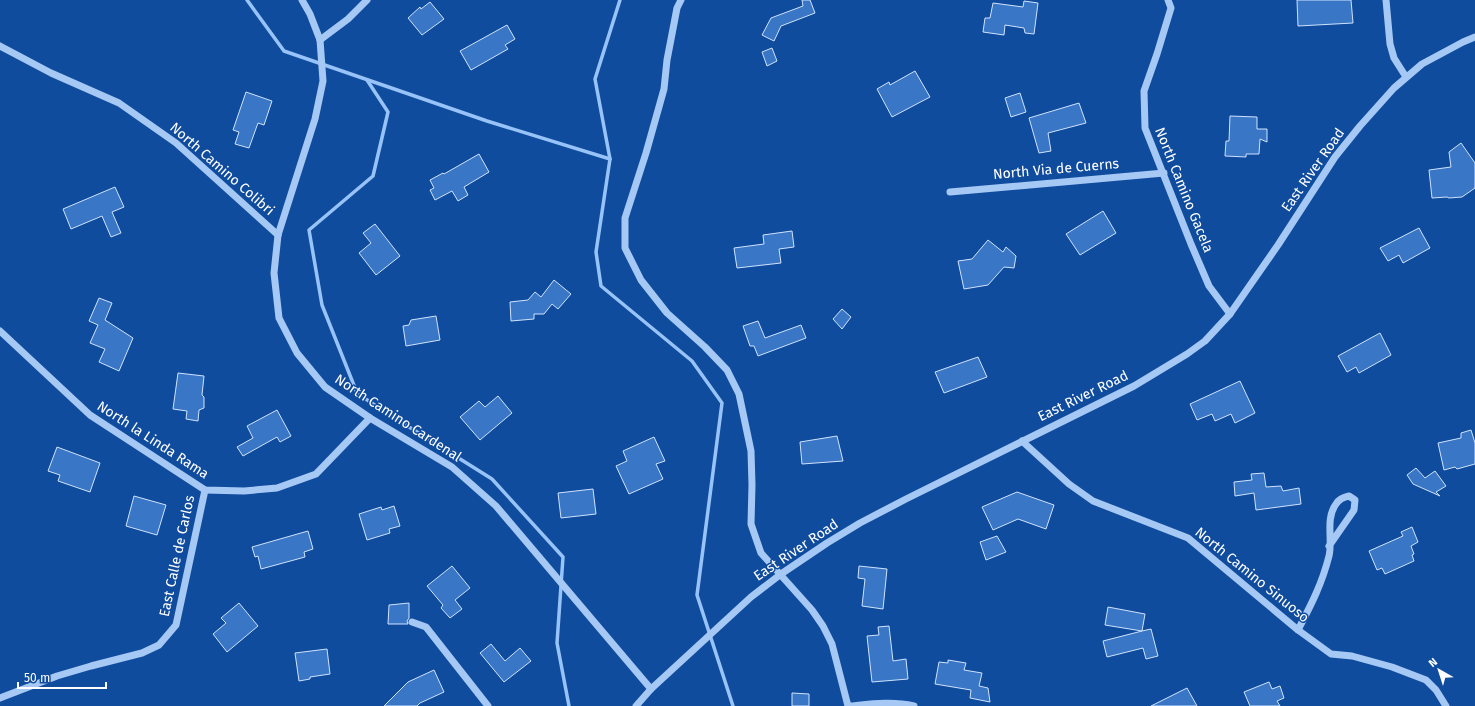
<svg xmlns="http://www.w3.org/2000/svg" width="1475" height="706" viewBox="0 0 1475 706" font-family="'Fira Sans',sans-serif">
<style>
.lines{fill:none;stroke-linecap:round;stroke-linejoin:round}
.stream{stroke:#97c3f8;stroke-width:3.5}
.building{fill:#3976c5;stroke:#cfe3fe}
.minor{stroke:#a6c8f5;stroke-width:7}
.labels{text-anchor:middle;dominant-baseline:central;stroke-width:3;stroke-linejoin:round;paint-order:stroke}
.street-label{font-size:14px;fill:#fff;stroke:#104c9e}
</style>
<rect width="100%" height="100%" fill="#104c9e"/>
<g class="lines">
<g class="stream">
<path d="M247 0 284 51 487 121 610 159 596 252 601 286 692 361 722 403 697 595 733 706"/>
<path d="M367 80 388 112 373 176 309 230 322 305 357 393 382 410 492 479 563 557 557 643 569 706"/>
<path d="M610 159 595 79 620 0"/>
</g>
</g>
<g class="building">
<path d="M802 0H810L815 13 781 26 774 41 762 35 771 18 803 6Z"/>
<path d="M1297 0H1351L1353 23 1298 26Z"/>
<path d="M1024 1 1038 3 1034 34 1025 33 1024 28 1005 25 1004 35 983 32 985 18H990L993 3 1023 7Z"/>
<path d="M430 2 444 19 422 35 408 18 420 7 421 9Z"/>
<path d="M507 25 515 39 505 45 508 49 471 70 460 51Z"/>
<path d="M772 48 777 61 767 66 762 52Z"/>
<path d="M915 71 930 97 892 117 877 89 889 82 890 85Z"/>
<path d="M246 92 272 101 264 125 258 123 249 148 235 144 239 132 233 130Z"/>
<path d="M1020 93 1026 112 1011 117 1005 98Z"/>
<path d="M1079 103 1086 123 1048 133 1051 151 1039 153 1029 118Z"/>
<path d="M1230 116 1257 117V129H1267V142L1260 139 1259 154H1246V157L1225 156 1226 141H1229Z"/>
<path d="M1461 143 1475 163V188L1462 197 1449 198 1447 197 1432 198 1429 170 1451 167 1449 152Z"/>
<path d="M479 154 489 172 464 187 468 195 458 201 452 191 435 200 430 190 434 188 430 180 443 173 444 174Z"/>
<path d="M115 187 124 207 112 212 121 233 111 237 102 216 71 229 63 209Z"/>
<path d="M1103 211 1116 233 1080 255 1066 234Z"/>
<path d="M375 224 400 256 376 275 359 253 371 243 363 233Z"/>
<path d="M1419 228 1430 248 1403 263 1399 255 1388 261 1380 248Z"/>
<path d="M792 231 794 247 779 249 781 263 737 268 734 248 764 244 763 235Z"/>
<path d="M988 240 1003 252 1006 247 1016 256 1014 268 1004 267 988 285 964 289 958 261 972 259Z"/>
<path d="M554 280 571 294 558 309 552 304 544 314H534V319L511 321 510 302 528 300 535 292 541 297Z"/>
<path d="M99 298 112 303 105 320 133 338 119 371 99 362 105 349 90 343 98 325 89 321Z"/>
<path d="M842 309 851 317 842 329 833 319Z"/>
<path d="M436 316 440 340 406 346 403 326 409 325 411 320Z"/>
<path d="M758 321 765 338 801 325 806 338 758 356 754 346H750L743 326Z"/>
<path d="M1380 333 1391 355 1359 373 1356 367 1347 372 1338 356Z"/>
<path d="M978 357 987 377 944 393 935 372Z"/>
<path d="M178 373 204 376 202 395 204 397V408L199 410 198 421 186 419 187 411 173 409Z"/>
<path d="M1240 381 1255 413 1235 423 1231 414 1215 421 1212 414 1197 420 1190 404Z"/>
<path d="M498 396 512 413 480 440 460 417 479 401 485 407Z"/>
<path d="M277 410 291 436 280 442 277 437 243 456 237 447 253 438 247 426Z"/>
<path d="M1471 430 1475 443V464L1457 469 1455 467 1444 470 1438 443 1461 438V433Z"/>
<path d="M837 436 843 461 802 464 800 442Z"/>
<path d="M654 437 665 461 656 464 663 479 629 494 616 466 627 461 623 451Z"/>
<path d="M57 447 100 463 90 492 58 481 60 475 48 471Z"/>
<path d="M1416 468 1425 478 1435 471 1446 486 1436 492 1440 496 1413 484 1407 475Z"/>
<path d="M1264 473 1266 487 1281 486 1283 491 1299 488 1301 504 1256 510 1254 493 1235 496 1234 482 1252 480 1251 474Z"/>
<path d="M593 489 596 514 561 518 558 493Z"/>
<path d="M1017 492 1054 505 1046 529 1018 519 993 530 982 507Z"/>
<path d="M134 496 166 505 157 535 126 526Z"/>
<path d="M394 506 400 526 389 529 390 533 367 540 359 514 381 507 382 510Z"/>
<path d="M1412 527 1418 542 1411 546 1414 554 1412 555 1414 561 1385 574 1382 568 1377 570 1369 551 1403 536 1401 532Z"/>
<path d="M308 531 313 549 304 552 305 557 261 569 258 556 255 557 252 547Z"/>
<path d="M997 536 1006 552 986 560 980 542Z"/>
<path d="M452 566 470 588 455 600 462 609 450 618 441 608 443 605 427 586Z"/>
<path d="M859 566 887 569 883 609 862 606 865 579 858 578Z"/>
<path d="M239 603 258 626 227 652 213 634 226 623 221 618Z"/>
<path d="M409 603V618L407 621 408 624H388L389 605Z"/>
<path d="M1108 607 1145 614 1142 631 1151 629 1158 656 1146 659 1143 648 1107 657 1103 641 1142 631 1105 625Z"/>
<path d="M889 626 893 661 906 659 908 679 872 682 867 636 879 635 878 627Z"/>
<path d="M491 644 505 661 520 648 531 661 504 682 480 653Z"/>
<path d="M327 649 330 674 310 677V679L299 681 295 653Z"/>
<path d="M948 660 966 663 964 670 982 673 979 686 988 688 990 702 970 698 971 690 935 684 939 662 948 663Z"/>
<path d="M434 670 444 692 420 703 417 706H384L408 682Z"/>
<path d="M1269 682 1272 689 1280 686 1284 698 1277 701 1280 706H1250L1244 692Z"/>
<path d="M1187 688 1197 706H1151Z"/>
<path d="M792 693 809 694V706H792Z"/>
</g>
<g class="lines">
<g class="minor">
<path d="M302 0 310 14 320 40 323 81 315 119 278 235 274 273 279 318 297 353 325 387 370 418 452 467 496 506 651 689"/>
<path d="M681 0 677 8 667 60 664 89 646 153 625 218V248L641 280 667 313 705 347 727 370 739 394 751 451 752 485 751 524 761 553 812 610 823 626 832 644 848 706"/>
<path d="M1168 0 1171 8 1157 54 1144 91 1145 128 1191 244 1209 286 1230 314"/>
<path d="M1386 0 1390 44 1394 58 1406 77"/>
<path d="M320 40 348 19 367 0"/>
<path d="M0 46 51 73 119 103 176 143 278 235"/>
<path d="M950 192 1164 173"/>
<path d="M0 331 90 415 205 490 244 491 277 488 316 474 370 418"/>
<path d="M1022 441 1069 484 1093 501 1188 538 1298 630 1331 654 1352 656 1392 667 1426 680 1436 690 1446 706"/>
<path d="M412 622 426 627 488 706"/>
<path d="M1298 630C1311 605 1322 584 1329 556 1333 539 1325 519 1336 504 1339 499 1344 497 1349 496L1355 500 1354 510 1329 546"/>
<path d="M0 698 57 676 91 666 142 653 159 645 176 625 205 490"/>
<path d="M636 706 651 689 751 597 781 574 827 543 860 523 906 499 1134 386 1187 354 1205 341 1230 314 1278 245 1335 157 1360 126 1394 88 1422 64 1463 42 1475 37"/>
<path d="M850 706C871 704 893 701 914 706"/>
</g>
</g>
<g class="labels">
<g class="street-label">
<text transform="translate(222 169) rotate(41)">North Camino Colibri</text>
<text transform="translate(1056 169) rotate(-5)">North Via de Cuerns</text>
<text transform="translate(1313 170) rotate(-55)">East River Road</text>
<text transform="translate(1184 190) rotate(68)">North Camino Gacela</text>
<text transform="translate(1083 396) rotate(-26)">East River Road</text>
<text transform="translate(398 418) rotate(33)">North Camino Cardenal</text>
<text transform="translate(153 440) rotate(33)">North la Linda Rama</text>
<text transform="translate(796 550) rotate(-34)">East River Road</text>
<text transform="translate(177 556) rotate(-78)">East Calle de Carlos</text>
<text transform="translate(1252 575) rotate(39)">North Camino Sinuoso</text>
</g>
</g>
<g transform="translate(1439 670) rotate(321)" stroke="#104c9e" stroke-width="3" paint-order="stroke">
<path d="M0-3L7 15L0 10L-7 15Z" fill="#ffffff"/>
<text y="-6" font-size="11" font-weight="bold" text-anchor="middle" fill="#ffffff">N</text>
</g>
<path d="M18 682v6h88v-6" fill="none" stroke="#ffffff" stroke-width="2"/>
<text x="24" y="682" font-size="12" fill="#ffffff" stroke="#104c9e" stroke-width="3" paint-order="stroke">50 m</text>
</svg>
